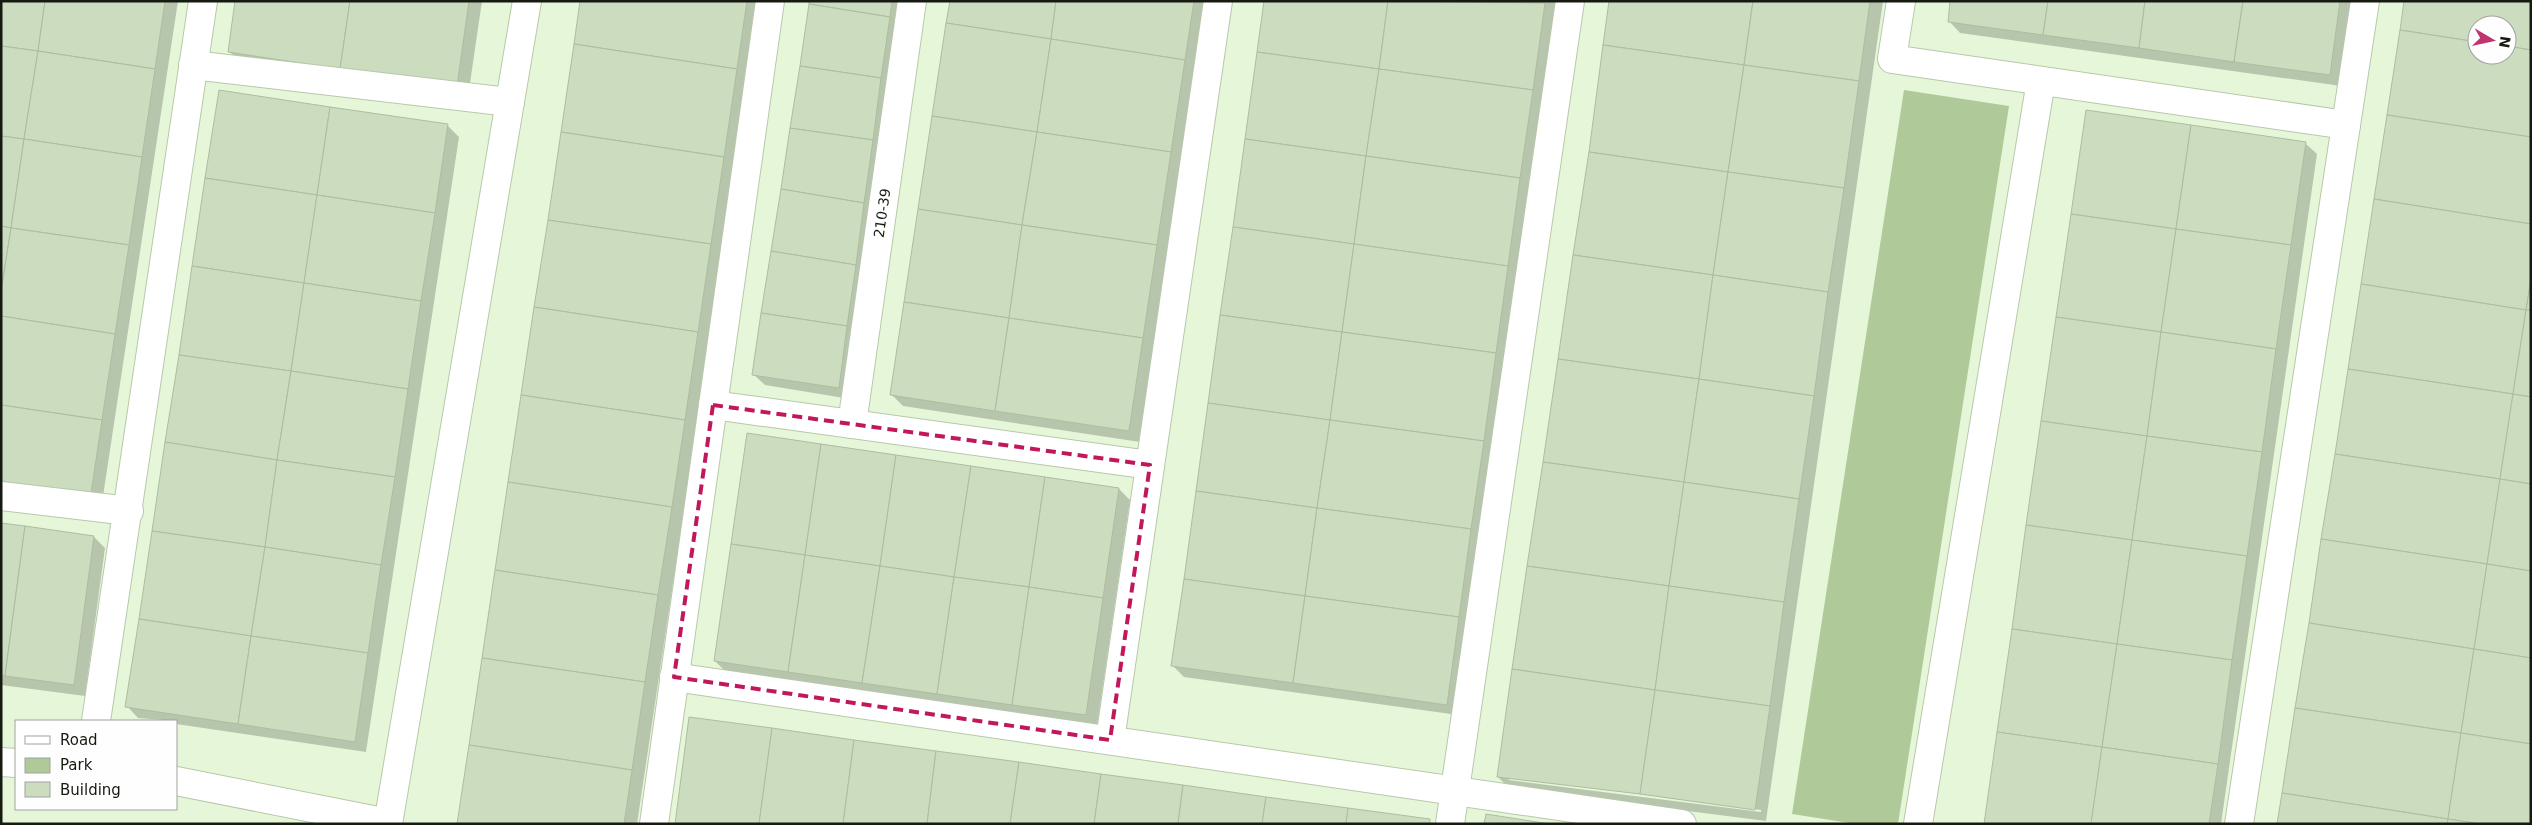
<svg xmlns="http://www.w3.org/2000/svg" width="2532" height="825" viewBox="0 0 2532 825" font-family="'DejaVu Sans',sans-serif">
<style>
.green{fill:#afc999}
.shadow{fill:#0003;fill-rule:evenodd}
.building{fill:#ccdcbf;stroke:#adbda0}
.lines{fill:none;stroke-linecap:round;stroke-linejoin:round}
.street-casing{stroke:#b8c8ab;stroke-width:30}
.street{stroke:#fff;stroke-width:28}
.marked{fill:none;stroke:#c2185b;stroke-width:4;stroke-dasharray:10 6;stroke-linejoin:round}
.labels{text-anchor:middle;dominant-baseline:central;stroke-width:4.5;stroke-linejoin:round;paint-order:stroke}
.street-label{font-size:14px;fill:#151b10;stroke:#fefefe}
</style>
<rect width="100%" height="100%" fill="#e6f7d9"/>
<path class="green" d="M1904 90 2009 106 1898 824H1856L1792 814Z"/>
<g class="shadow">
<path d="M1 1H178L102 503 1 492Z"/>
<path d="M237 1H482L468 97 240 63 229 51Z"/>
<path d="M582 1H760L637 824H458Z"/>
<path d="M811 1H905L850 399 765 385 753 374Z"/>
<path d="M951 1H1206L1140 442 903 406 891 394Z"/>
<path d="M1266 1H1558L1458 715 1184 677 1173 666Z"/>
<path d="M1611 1H1883L1766 821 1509 788 1498 777ZM1509 777 1761 810V812L1509 780Z"/>
<path d="M1952 1H2353L2341 86 1960 33 1949 21Z"/>
<path d="M447 125 459 137 366 752 176 724V721L138 718 127 706Z"/>
<path d="M2305 143 2317 154 2221 824H1985Z"/>
<path d="M1119 489 1130 500 1097 726 726 672 715 661Z"/>
<path d="M1 525 94 537 105 548 85 696 1 685Z"/>
</g>
<g class="building">
<path d="M1 1H45L38 51 1 46Z"/>
<path d="M45 1H165L155 69 38 51Z"/>
<path d="M235 1H350L340 69 228 52Z"/>
<path d="M350 1H469L457 86 340 69Z"/>
<path d="M580 1H747L737 69 574 44Z"/>
<path d="M809 1H892L890 17 809 4Z"/>
<path d="M950 1H1056L1051 39 946 23Z"/>
<path d="M1056 1H1194L1185 60 1051 39Z"/>
<path d="M1264 1H1388L1379 69 1257 52Z"/>
<path d="M1388 1 1545 3 1533 90 1379 69Z"/>
<path d="M1609 1H1753L1744 65 1603 45Z"/>
<path d="M1753 1H1870L1859 81 1744 65Z"/>
<path d="M1950 1H2048L2043 35 1948 22Z"/>
<path d="M2048 1H2145L2139 48 2043 35Z"/>
<path d="M2145 1H2243L2234 62 2139 48Z"/>
<path d="M2243 1H2340L2330 75 2234 62Z"/>
<path d="M2404 1H2531V50L2507 46V25H2477V42L2400 30Z"/>
<path d="M809 4 890 17 881 78 800 66Z"/>
<path d="M946 23 1051 39 1037 132 932 116Z"/>
<path d="M2400 30 2477 42V55H2507V46L2531 50V137L2387 115Z"/>
<path d="M1051 39 1185 60 1171 152 1037 132Z"/>
<path d="M574 44 737 69 724 157 561 132Z"/>
<path d="M1603 45 1744 65 1728 172 1589 152Z"/>
<path d="M1 46 38 51 24 139 1 136Z"/>
<path d="M38 51 155 69 142 157 24 139Z"/>
<path d="M1257 52 1379 69 1366 156 1245 139Z"/>
<path d="M1744 65 1859 81 1844 188 1728 172Z"/>
<path d="M800 66 881 78 873 140 790 128Z"/>
<path d="M1379 69 1533 90 1520 178 1366 156Z"/>
<path d="M219 90 330 107 317 195 205 178Z"/>
<path d="M330 107 448 124 435 213 317 195Z"/>
<path d="M2086 110 2191 125 2176 229 2071 214Z"/>
<path d="M2387 115 2531 137V224L2374 199Z"/>
<path d="M932 116 1037 132 1022 225 918 209Z"/>
<path d="M2191 125 2306 142 2291 245 2176 229Z"/>
<path d="M790 128 873 140 864 203 781 189Z"/>
<path d="M561 132 724 157 711 244 548 220Z"/>
<path d="M1037 132 1171 152 1157 245 1022 225Z"/>
<path d="M1 136 24 139 11 228 1 226Z"/>
<path d="M24 139 142 157 129 245 11 228Z"/>
<path d="M1245 139 1366 156 1354 244 1233 227Z"/>
<path d="M1589 152 1728 172 1713 275 1573 255Z"/>
<path d="M1366 156 1520 178 1508 266 1354 244Z"/>
<path d="M1728 172 1844 188 1828 292 1713 275Z"/>
<path d="M205 178 317 195 304 283 192 266Z"/>
<path d="M781 189 864 203 856 265 771 251Z"/>
<path d="M317 195 435 213 421 301 304 283Z"/>
<path d="M2374 199 2531 224V279L2526 310 2361 284Z"/>
<path d="M918 209 1022 225 1009 318 904 302Z"/>
<path d="M2071 214 2176 229 2161 332 2056 317Z"/>
<path d="M548 220 711 244 698 332 534 307Z"/>
<path d="M1022 225 1157 245 1143 338 1009 318Z"/>
<path d="M1 226 11 228 1 292Z"/>
<path d="M1233 227 1354 244 1342 332 1220 315Z"/>
<path d="M11 228 129 245 115 334 1 316V292Z"/>
<path d="M2176 229 2291 245 2276 349 2161 332Z"/>
<path d="M1354 244 1508 266 1496 353 1342 332Z"/>
<path d="M771 251 856 265 847 326 761 313Z"/>
<path d="M1573 255 1713 275 1699 379 1558 359Z"/>
<path d="M192 266 304 283 291 371 179 355Z"/>
<path d="M1713 275 1828 292 1814 396 1699 379Z"/>
<path d="M2531 279V310H2526Z"/>
<path d="M304 283 421 301 408 389 291 371Z"/>
<path d="M2361 284 2526 310 2513 394 2348 369Z"/>
<path d="M904 302 1009 318 995 411 890 395Z"/>
<path d="M534 307 698 332 685 420 521 395Z"/>
<path d="M2526 310H2531V397L2513 394Z"/>
<path d="M761 313 847 326 839 388 752 375Z"/>
<path d="M1220 315 1342 332 1330 420 1208 403Z"/>
<path d="M1 316 115 334 102 420 1 405Z"/>
<path d="M2056 317 2161 332 2147 436 2041 421Z"/>
<path d="M1009 318 1143 338 1129 431 995 411Z"/>
<path d="M1342 332 1496 353 1484 441 1330 420Z"/>
<path d="M2161 332 2276 349 2262 452 2147 436Z"/>
<path d="M179 355 291 371 277 460 165 442Z"/>
<path d="M1558 359 1699 379 1684 482 1543 462Z"/>
<path d="M2348 369 2513 394 2500 479 2335 454Z"/>
<path d="M291 371 408 389 395 477 277 460Z"/>
<path d="M1699 379 1814 396 1799 499 1684 482Z"/>
<path d="M2513 394 2531 397V484L2500 479Z"/>
<path d="M521 395 685 420 672 507 508 482Z"/>
<path d="M1208 403 1330 420 1317 508 1196 491Z"/>
<path d="M1 405 102 420 91 493 1 482Z"/>
<path d="M1330 420 1484 441 1471 529 1317 508Z"/>
<path d="M2041 421 2147 436 2132 540 2026 525Z"/>
<path d="M747 433 821 444 805 555 731 544Z"/>
<path d="M2147 436 2262 452 2247 556 2132 540Z"/>
<path d="M165 442 277 460 265 547 152 531Z"/>
<path d="M821 444 896 455 880 566 805 555Z"/>
<path d="M2335 454 2500 479 2487 564 2321 539Z"/>
<path d="M896 455 971 466 954 577 880 566Z"/>
<path d="M277 460 395 477 381 565 265 547Z"/>
<path d="M1543 462 1684 482 1669 586 1527 566Z"/>
<path d="M971 466 1045 477 1029 587 954 577Z"/>
<path d="M1045 477 1119 488 1103 598 1029 587Z"/>
<path d="M2500 479 2531 484V571L2487 564Z"/>
<path d="M508 482 672 507 658 595 495 570Z"/>
<path d="M1684 482 1799 499 1784 602 1669 586Z"/>
<path d="M1196 491 1317 508 1305 596 1184 579Z"/>
<path d="M1317 508 1471 529 1459 617 1305 596Z"/>
<path d="M1 523 25 526 5 676 1 675Z"/>
<path d="M2026 525 2132 540 2117 644 2012 629Z"/>
<path d="M25 526 94 536 74 685 5 676Z"/>
<path d="M152 531 265 547 251 636 139 619Z"/>
<path d="M2321 539 2487 564 2474 649 2309 623Z"/>
<path d="M2132 540 2247 556 2232 660 2117 644Z"/>
<path d="M731 544 805 555 788 672 714 661Z"/>
<path d="M265 547 381 565 368 653 251 636Z"/>
<path d="M805 555 880 566 862 683 788 672Z"/>
<path d="M2487 564 2531 571V658L2474 649Z"/>
<path d="M880 566 954 577 937 694 862 683Z"/>
<path d="M1527 566 1669 586 1655 690 1512 669Z"/>
<path d="M495 570 658 595 645 682 482 658Z"/>
<path d="M954 577 1029 587 1012 705 937 694Z"/>
<path d="M1184 579 1305 596 1293 683 1171 666Z"/>
<path d="M1669 586 1784 602 1770 706 1655 690Z"/>
<path d="M1029 587 1103 598 1086 715 1012 705Z"/>
<path d="M1305 596 1459 617 1447 705 1293 683Z"/>
<path d="M139 619 251 636 238 724 125 707Z"/>
<path d="M2309 623 2474 649 2461 733 2295 708Z"/>
<path d="M2012 629 2117 644 2102 747 1997 732Z"/>
<path d="M251 636 368 653 355 742 238 724Z"/>
<path d="M2117 644 2232 660 2218 764 2102 747Z"/>
<path d="M2474 649 2531 658V744L2461 733Z"/>
<path d="M482 658 645 682 632 770 469 745Z"/>
<path d="M1512 669 1655 690 1640 794 1497 777Z"/>
<path d="M1655 690 1770 706 1755 810 1640 794Z"/>
<path d="M2295 708 2461 733 2448 819 2282 793Z"/>
<path d="M689 717 772 728 759 824H675Z"/>
<path d="M772 728 854 740 843 824H759Z"/>
<path d="M1997 732 2102 747 2091 824H1984Z"/>
<path d="M2461 733 2531 744V824H2481L2448 819Z"/>
<path d="M854 740 936 751 927 824H843Z"/>
<path d="M469 745 632 770 624 824H457Z"/>
<path d="M2102 747 2218 764 2209 824H2091Z"/>
<path d="M936 751 1019 762 1010 824H927Z"/>
<path d="M1019 762 1101 774 1094 824H1010Z"/>
<path d="M1101 774 1183 785 1178 824H1094Z"/>
<path d="M1183 785 1266 797 1262 824H1178Z"/>
<path d="M2282 793 2448 819 2447 824H2277Z"/>
<path d="M1266 797 1348 808 1346 824H1262Z"/>
<path d="M1348 808 1430 819V824H1346Z"/>
<path d="M1486 814 1550 824H1484Z"/>
<path d="M2448 819 2481 824H2447Z"/>
</g>
<g class="lines">
<g class="street-casing">
<g id="street">
<path d="M1901 1 1892 59 2346 125"/>
<path d="M193 65 510 102"/>
<path d="M713 405 1150 465"/>
<path d="M852 424 912 1"/>
<path d="M1 496 129 511"/>
<path d="M674 677 1682 824"/>
<path d="M96 721 203 1"/>
<path d="M1110 740 1218 1"/>
<path d="M1 762 16 763"/>
<path d="M176 781 388 823"/>
<path d="M388 824 527 1"/>
<path d="M654 824 770 1"/>
<path d="M1450 824 1570 1"/>
<path d="M1918 824 2041 81"/>
<path d="M2239 824 2365 1"/>
</g>
</g>
<use href="#street" class="street"/>
</g>
<path class="marked" d="M713 405 1150 465 1110 740 674 677Z"/>
<g class="labels">
<g class="street-label">
<text transform="translate(882 213) rotate(-82)">210-39</text>
</g>
</g>
<rect width="2532" height="825" fill="none" stroke="#151b10" stroke-width="5"/>
<rect x="15" y="720" width="162" height="90" fill="#fefefe" stroke="#a1a39f"/>
<rect x="25" y="736" width="25" height="8" fill="#ffffff" stroke="#a1a39f"/>
<text x="60" y="745" font-size="15" fill="#151b10">Road</text>
<rect x="25" y="758" width="25" height="15" fill="#afc999" stroke="#a1a39f"/>
<text x="60" y="770" font-size="15" fill="#151b10">Park</text>
<rect x="25" y="782" width="25" height="15" fill="#ccdcbf" stroke="#a1a39f"/>
<text x="60" y="795" font-size="15" fill="#151b10">Building</text>
<g transform="translate(2492 40) rotate(99)"><circle r="24" fill="#fefefe" stroke="#a1a39f"/>
<path d="M0-4L9 19L0 12L-9 19Z" fill="#bf3570"/>
<text y="-8" font-size="14" font-weight="bold" text-anchor="middle" fill="#151b10">N</text>
</g>
</svg>
